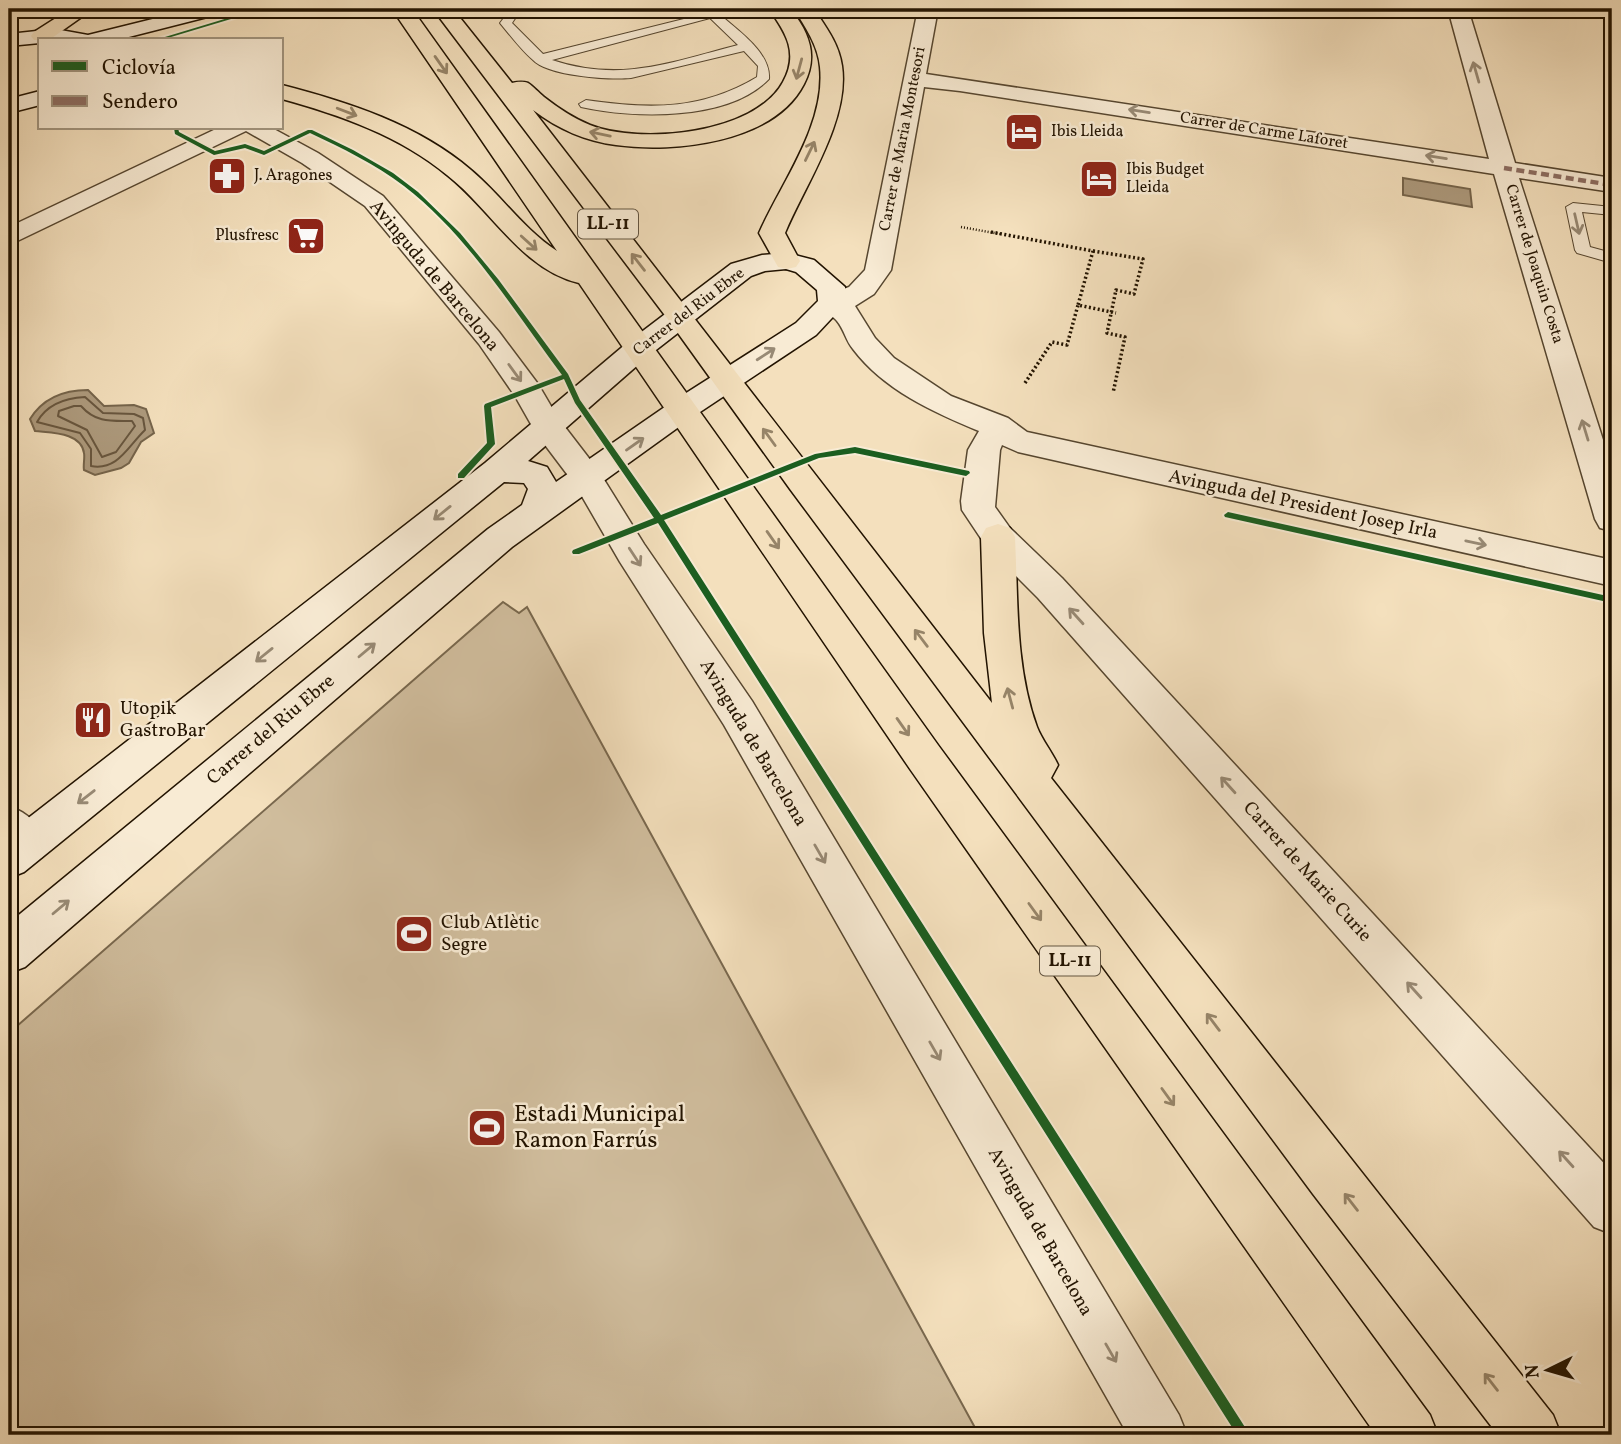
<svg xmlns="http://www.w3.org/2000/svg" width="1621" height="1444" viewBox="0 0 1621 1444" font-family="Vollkorn,serif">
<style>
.green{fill:#d0bd9d;stroke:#79684e;stroke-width:2}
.water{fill:#ad9a7d;stroke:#75644b;stroke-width:2}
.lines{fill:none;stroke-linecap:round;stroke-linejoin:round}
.shore{stroke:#68563e;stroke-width:2}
.lane-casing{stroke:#56462f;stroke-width:2}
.street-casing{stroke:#56462f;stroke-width:3}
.secondary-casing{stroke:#221300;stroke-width:3}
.primary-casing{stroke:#221300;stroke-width:3}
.path-far1{stroke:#221300;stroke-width:2.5;stroke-dasharray:1 2;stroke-linecap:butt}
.path{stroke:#221300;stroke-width:3.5;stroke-dasharray:2 2.5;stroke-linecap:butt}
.lane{fill:#f8ebd4;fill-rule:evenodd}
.street{fill:#f8ebd4;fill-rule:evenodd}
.secondary{fill:#f8ebd4;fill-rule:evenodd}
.primary{fill:#f4e0bd;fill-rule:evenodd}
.quiet{stroke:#8d6e63;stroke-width:4.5;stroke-dasharray:8 4.5;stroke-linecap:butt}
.cycleway-casing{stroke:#f8ebd4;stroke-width:4}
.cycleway{fill:#1b5e20;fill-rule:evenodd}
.oneway{stroke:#968468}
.oneway2{stroke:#988a75}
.labels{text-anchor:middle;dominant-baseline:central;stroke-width:5;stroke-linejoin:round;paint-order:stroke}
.far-street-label{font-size:16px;fill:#221300;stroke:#f8ebd4}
.far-poi-label{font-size:16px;fill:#221300;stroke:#f8ebd4;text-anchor:start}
.shield{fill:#f8ebd4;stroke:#625440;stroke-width:2}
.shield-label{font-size:18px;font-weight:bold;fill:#221300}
.street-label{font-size:19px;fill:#221300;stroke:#f8ebd4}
.poi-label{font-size:19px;fill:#221300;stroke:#f8ebd4;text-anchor:start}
.near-poi-label{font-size:23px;fill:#221300;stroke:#f8ebd4;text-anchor:start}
</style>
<rect width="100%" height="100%" fill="#f4e0bd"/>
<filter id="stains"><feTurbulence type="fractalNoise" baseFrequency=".00286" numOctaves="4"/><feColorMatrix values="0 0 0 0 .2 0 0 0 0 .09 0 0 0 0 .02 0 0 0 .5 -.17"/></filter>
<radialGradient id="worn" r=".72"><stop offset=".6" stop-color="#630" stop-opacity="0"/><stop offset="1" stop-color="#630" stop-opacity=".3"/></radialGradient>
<path class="green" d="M503 602 519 613 527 607 979 1435H9V1033Z"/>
<g class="water">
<path d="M1403 178 1470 189 1472 207 1403 195Z"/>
<path d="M88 390 104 406 134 405 146 409 154 433 141 442 129 463 121 468 95 475 84 470C83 465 85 458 84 453 81 432 51 433 35 431L30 419C43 398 64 390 88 390Z"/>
</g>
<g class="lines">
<g class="shore">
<path d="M85 397 103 413 134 414 143 418 145 430C128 446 118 471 91 466V449L80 433 37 422C47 404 65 398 85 397Z"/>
<path d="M74 406H81C96 423 111 421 132 421L135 426 116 452 102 457 87 430 58 416 59 411Z"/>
</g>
<g class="lane-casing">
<g id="lane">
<path d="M500 9H543L541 12 516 17 512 23 543 54 716 11C735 29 771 51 769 79 729 121 634 119 581 107L579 104 586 100C649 109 700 111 757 77L758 66 744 51 631 78C609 80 548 76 533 60 522 51 510 35 500 23L506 15ZM710 18 738 45C671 62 622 83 552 60Z"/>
<path d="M1573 203 1612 207V215L1582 212 1590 247 1612 253V263L1577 253 1575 250 1566 207Z"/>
</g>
</g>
<g class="street-casing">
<g id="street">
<path d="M918 9H938L926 74 1489 159 1448 9H1468L1515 163 1612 178V192L1519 178 1612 468V531L1600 528 1595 519 1494 174 960 91 924 87 891 270 874 294 855 306 875 338 894 358 951 396 1008 418 1027 432 1612 560V586L1018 452 1002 445 1000 450 995 507 1010 528 1062 578 1612 1172V1234L1594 1227 1038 598 986 546 962 510 961 501 968 450 979 431C933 412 884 390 853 349 846 341 844 329 837 321 832 314 822 313 816 305L822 297 849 287 865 270Z"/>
<path d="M218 128H272L318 153 383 196 499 332 538 384 558 418 598 470 644 544 752 701 1179 1415 1187 1435H1128L724 725 620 562 576 486 536 433 515 396 479 344 365 206 302 163 246 131 9 245V227Z"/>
<path d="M9 806C28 813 40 825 48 843L42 857 27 862 9 853Z"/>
</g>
</g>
<g class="secondary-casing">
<g id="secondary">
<path d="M193 9H226L223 13 117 40H40V43L9 46V34L55 29 88 35Z"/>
<path d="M40 91V105L9 113V99Z"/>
<path d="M787 253 814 260 845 287 846 303 816 335 694 416 512 547 25 967 9 973V923L488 529 522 505 528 489 524 483 504 482 24 872 9 878V833L485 463 627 343 731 264 762 255ZM786 269 796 272 817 290 818 301 796 323 672 402 556 482 547 467 528 461 647 357 751 276 765 271Z"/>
</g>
</g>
<g class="primary-casing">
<g id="primary">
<path d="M70 9H93L49 40H34L31 36 34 32Z"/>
<path d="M392 9H412L938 745 1430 1415 1438 1435H1376L910 769 579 283C521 269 491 209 447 175 400 136 340 115 282 99V85C348 102 419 125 471 170 501 195 523 229 557 251Z"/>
<path d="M433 9H453L512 83C517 82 522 81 528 83 533 86 539 93 544 97 558 108 573 118 590 125 640 145 755 134 783 82 799 53 786 33 769 9L792 11C810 34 818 57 804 84 774 143 674 153 616 145 585 141 558 129 533 110L992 703 984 633 981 537 986 528 998 524 1010 528 1015 537C1018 599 1015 667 1037 727 1042 740 1052 752 1058 765L1051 778 1553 1415 1561 1435H1498L1313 1194 790 489 670 322Z"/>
<path d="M794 9H814C826 27 839 44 842 66 850 120 805 185 785 233L800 261 796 267 787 269 778 267 759 233C781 183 826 125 820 67 818 45 805 27 794 9Z"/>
</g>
</g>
<path class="path-far1" d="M961 227 1000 234"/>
<g class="path">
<path d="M991 232 1093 251 1078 305"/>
<path d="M1093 251 1143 259 1134 294 1116 290 1107 333 1125 337 1113 393"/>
<path d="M1025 383 1052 342 1067 345 1078 305 1116 313"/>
</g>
<use href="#lane" class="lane"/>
<use href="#street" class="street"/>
<use href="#secondary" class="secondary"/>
<use href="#primary" class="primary"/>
<path class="quiet" d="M1504 168 1612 185"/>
<g class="cycleway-casing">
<g id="cycleway">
<path d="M258 9H264L161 40H155Z"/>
<path d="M174 128H178L179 132 215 151 245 144 264 151 308 130H312L353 150 393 173 418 192 460 233 498 279 568 374 580 400 661 515 815 454 855 447 969 471 970 473 966 476 855 453 819 458 664 520 1250 1435H1237L658 523 579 554H573L572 552 573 550 654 518 575 403 564 379 491 407 495 444 464 478H458V474L487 443 484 406 485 404 562 375C513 310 469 236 404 186 375 164 342 148 310 133L264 155 245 148 214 155 175 134Z"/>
<path d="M1228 512 1612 597V603L1225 517 1224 515Z"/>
</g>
</g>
<use href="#cycleway" class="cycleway"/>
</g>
<defs><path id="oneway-shaft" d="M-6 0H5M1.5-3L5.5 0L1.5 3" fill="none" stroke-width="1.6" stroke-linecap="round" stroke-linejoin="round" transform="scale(1.75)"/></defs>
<g class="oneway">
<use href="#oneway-shaft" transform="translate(441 65) rotate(55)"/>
<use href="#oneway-shaft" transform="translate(799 69) rotate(105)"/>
<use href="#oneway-shaft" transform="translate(347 112) rotate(21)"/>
<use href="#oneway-shaft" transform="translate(600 134) rotate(-168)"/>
<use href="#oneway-shaft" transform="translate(810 151) rotate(-64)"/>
<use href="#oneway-shaft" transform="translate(529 243) rotate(42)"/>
<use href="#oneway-shaft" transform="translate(638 262) rotate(-128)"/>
<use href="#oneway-shaft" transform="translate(769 437) rotate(-126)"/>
<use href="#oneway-shaft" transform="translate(773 540) rotate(55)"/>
<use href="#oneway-shaft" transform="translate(921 638) rotate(-127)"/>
<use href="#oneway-shaft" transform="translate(1010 698) rotate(-105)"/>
<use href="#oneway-shaft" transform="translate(903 727) rotate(55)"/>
<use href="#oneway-shaft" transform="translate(1035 912) rotate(54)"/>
<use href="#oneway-shaft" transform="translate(1213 1022) rotate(-127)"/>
<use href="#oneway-shaft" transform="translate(1168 1097) rotate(54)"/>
<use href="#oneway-shaft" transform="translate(1351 1202) rotate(-128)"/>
<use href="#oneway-shaft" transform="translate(1491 1382) rotate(-128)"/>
</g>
<g class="oneway2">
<use href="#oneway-shaft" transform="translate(1476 72) rotate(-106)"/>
<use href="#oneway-shaft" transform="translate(1139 111) rotate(-171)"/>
<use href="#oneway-shaft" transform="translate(1436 157) rotate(-171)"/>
<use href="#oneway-shaft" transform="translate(1577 224) rotate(77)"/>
<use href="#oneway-shaft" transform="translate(766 354) rotate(-33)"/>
<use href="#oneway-shaft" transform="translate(515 373) rotate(54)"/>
<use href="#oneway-shaft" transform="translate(1585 430) rotate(-107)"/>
<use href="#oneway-shaft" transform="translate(635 444) rotate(-35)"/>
<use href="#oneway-shaft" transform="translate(442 513) rotate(141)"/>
<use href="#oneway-shaft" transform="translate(1476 543) rotate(12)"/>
<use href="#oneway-shaft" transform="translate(635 557) rotate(57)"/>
<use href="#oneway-shaft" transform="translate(1076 616) rotate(-132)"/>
<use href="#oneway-shaft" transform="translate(367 650) rotate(-40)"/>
<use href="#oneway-shaft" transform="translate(264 655) rotate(141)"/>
<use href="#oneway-shaft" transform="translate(1228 785) rotate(-132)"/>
<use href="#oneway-shaft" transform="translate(86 797) rotate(142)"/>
<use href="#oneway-shaft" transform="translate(820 854) rotate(60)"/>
<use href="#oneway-shaft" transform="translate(61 907) rotate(-40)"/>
<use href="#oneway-shaft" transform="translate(1414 990) rotate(-132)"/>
<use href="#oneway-shaft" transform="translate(935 1051) rotate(60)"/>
<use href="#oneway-shaft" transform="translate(1566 1159) rotate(-132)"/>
<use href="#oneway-shaft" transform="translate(1111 1353) rotate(60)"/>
</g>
<defs>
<g id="hotel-square" transform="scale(2.0125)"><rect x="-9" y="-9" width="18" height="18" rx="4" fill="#8f2418" stroke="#f8ebd4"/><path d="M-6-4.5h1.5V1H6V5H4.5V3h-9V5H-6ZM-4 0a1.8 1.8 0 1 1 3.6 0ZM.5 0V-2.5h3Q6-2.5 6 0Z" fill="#fff"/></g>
<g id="pharmacy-square" transform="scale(2.0125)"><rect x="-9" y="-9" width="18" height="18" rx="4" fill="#8f2418" stroke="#f8ebd4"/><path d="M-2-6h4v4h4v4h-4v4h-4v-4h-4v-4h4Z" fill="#fff"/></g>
<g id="supermarket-square" transform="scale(2.0125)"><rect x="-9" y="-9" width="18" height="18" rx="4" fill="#8f2418" stroke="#f8ebd4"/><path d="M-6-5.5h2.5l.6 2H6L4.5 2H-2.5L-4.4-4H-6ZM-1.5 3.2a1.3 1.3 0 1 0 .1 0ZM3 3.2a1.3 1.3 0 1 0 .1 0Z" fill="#fff"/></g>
<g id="restaurant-square" transform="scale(2.0125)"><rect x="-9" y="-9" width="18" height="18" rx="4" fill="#8f2418" stroke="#f8ebd4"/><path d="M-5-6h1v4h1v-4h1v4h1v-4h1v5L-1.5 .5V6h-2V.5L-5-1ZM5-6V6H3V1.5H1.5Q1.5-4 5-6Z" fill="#fff"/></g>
<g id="stadium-square" transform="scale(2.0125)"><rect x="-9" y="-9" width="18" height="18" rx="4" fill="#8f2418" stroke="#f8ebd4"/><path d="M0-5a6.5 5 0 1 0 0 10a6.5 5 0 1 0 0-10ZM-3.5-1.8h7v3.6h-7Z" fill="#fff"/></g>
</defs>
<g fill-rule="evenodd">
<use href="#hotel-square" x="1024" y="132"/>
<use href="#pharmacy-square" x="227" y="176"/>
<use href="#hotel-square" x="1099" y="179"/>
<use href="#supermarket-square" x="306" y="236"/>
<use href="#restaurant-square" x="93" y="720"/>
<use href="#stadium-square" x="414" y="934"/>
<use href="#stadium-square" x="487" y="1128"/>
</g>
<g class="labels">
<g class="far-street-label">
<text transform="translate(1264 131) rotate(9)">Carrer de Carme Laforet</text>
<text transform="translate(903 139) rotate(-79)">Carrer de Maria Montesori</text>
<text transform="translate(1534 264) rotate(73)">Carrer de Joaquin Costa</text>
<text transform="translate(689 312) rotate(-37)">Carrer del Riu Ebre</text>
</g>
<g class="far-poi-label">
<text x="1051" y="132">Ibis Lleida</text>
<text x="1126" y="170">Ibis Budget<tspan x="1126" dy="18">Lleida</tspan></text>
<text x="254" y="176">J. Aragones</text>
<text x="279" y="236" text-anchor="end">Plusfresc</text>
</g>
<g class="shield">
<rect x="578" y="209.5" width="60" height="29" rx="5"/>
<rect x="1040" y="946.5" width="60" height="29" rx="5"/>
</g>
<g class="shield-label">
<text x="608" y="224">LL-11</text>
<text x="1070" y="961">LL-11</text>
</g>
<g class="street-label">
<text transform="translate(434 276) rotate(50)">Avinguda de Barcelona</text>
<text transform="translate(1303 505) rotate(12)">Avinguda del President Josep Irla</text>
<text transform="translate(271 730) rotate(-40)">Carrer del Riu Ebre</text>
<text transform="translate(753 743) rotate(59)">Avinguda de Barcelona</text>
<text transform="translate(1307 872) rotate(48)">Carrer de Marie Curie</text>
<text transform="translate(1040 1232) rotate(60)">Avinguda de Barcelona</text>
</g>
<g class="poi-label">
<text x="120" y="709">Utopik<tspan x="120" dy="22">GastroBar</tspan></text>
<text x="441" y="923">Club Atlètic<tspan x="441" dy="22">Segre</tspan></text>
</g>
<g class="near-poi-label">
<text x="514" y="1115">Estadi Municipal<tspan x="514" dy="26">Ramon Farrús</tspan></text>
</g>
</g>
<rect width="1621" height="1444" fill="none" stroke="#f4e0bd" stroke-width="35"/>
<rect x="10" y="10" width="1600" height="1423" fill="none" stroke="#221300" stroke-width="3.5"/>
<rect x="18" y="18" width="1586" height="1409" fill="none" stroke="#221300" stroke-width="2"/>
<rect x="38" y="38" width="245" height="91" fill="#f8ebd4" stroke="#a2957f" stroke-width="2"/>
<rect x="52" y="61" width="35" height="10" fill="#1b5e20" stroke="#a2957f" stroke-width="2"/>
<text x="102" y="74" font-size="21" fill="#221300">Ciclovía</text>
<rect x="52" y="96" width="35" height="10" fill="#8d6e63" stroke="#a2957f" stroke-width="2"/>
<text x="102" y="108" font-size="21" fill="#221300">Sendero</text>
<g transform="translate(1548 1370) rotate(265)" stroke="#f8ebd4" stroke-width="5" paint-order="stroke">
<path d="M0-5L12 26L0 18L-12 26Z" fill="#221300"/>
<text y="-10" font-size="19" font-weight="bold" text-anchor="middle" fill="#221300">N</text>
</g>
<rect width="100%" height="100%" filter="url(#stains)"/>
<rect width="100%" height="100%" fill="url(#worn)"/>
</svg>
